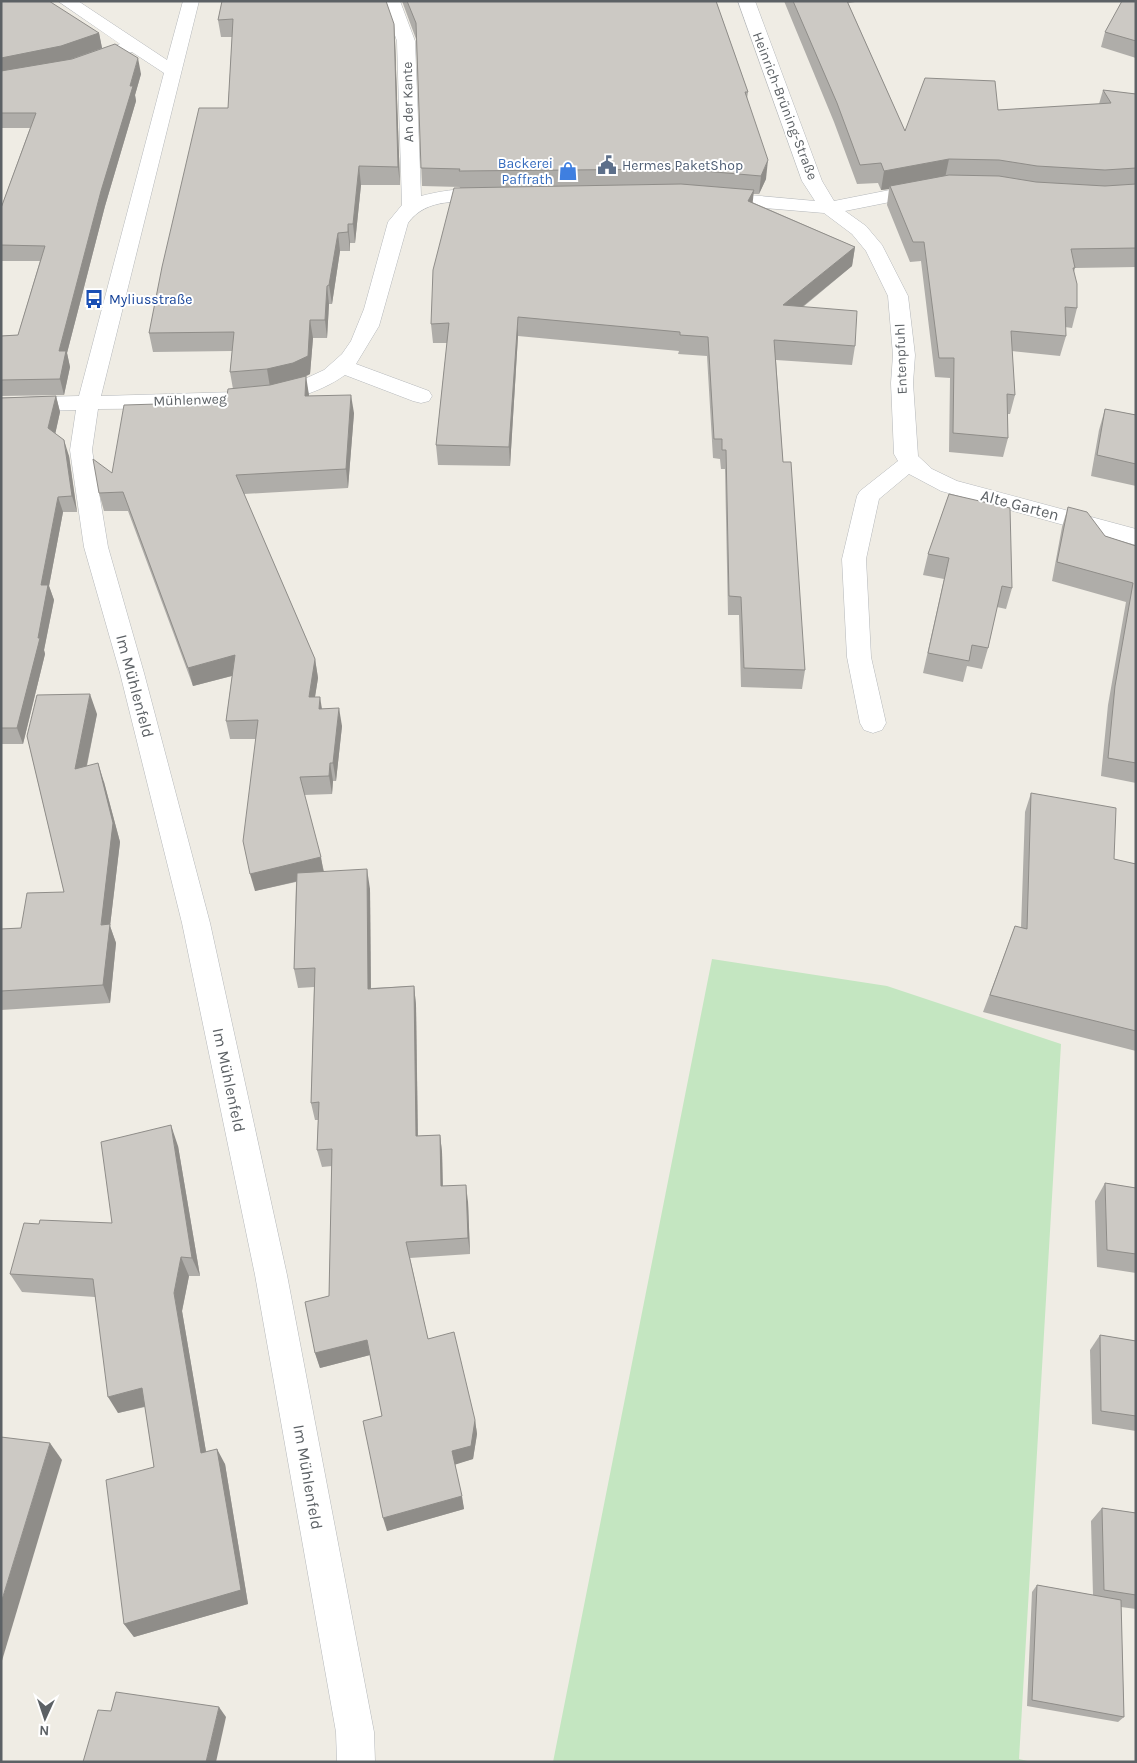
<svg xmlns="http://www.w3.org/2000/svg" width="1137" height="1763" viewBox="0 0 1137 1763" font-family="Karla,sans-serif">
<style>
.green{fill:#c4e6c1}
.lines{fill:none;stroke-linecap:round;stroke-linejoin:round}
.minor-casing{stroke:#b5b8bb;stroke-width:1}
.minor{fill:#fff;fill-rule:evenodd}
.wall{fill:#afada9}
.shaded-wall{fill:#8f8d89}
.building{fill:#ccc9c4;stroke:#8f8d89}
.labels{text-anchor:middle;dominant-baseline:central;stroke-width:4;stroke-linejoin:round;paint-order:stroke}
.far-street-label{font-size:14px;fill:#5c6165;stroke:#fff}
.far-shop-label{font-size:14px;fill:#366cbe;stroke:#fff;text-anchor:end}
.far-service-label{font-size:14px;fill:#4e5e75;stroke:#fff;text-anchor:start}
.far-transit-label{font-size:14px;fill:#164399;stroke:#fff;text-anchor:start}
.street-label{font-size:16px;fill:#5c6165;stroke:#fff}
</style>
<rect width="100%" height="100%" fill="#efece4"/>
<path class="green" d="M712 959 887 986 1061 1044 1019 1759 1032 1762H553Z"/>
<g class="lines">
<g class="minor-casing">
<g id="minor">
<path d="M58 1H78L167 60 183 1H199L101 396 236 392 270 389 296 383 324 370 342 354 351 341 364 309 388 222 402 205 397 41 383 1H400L415 41 421 196C444 190 472 186 495 192L498 196 495 200 488 202C460 202 427 197 408 223L379 326 356 364 429 391 432 396 429 401 421 403 413 401 345 375C301 406 246 406 194 407 162 408 130 409 98 409L92 450 108 547 144 673 210 923 287 1275 374 1732 375 1762H337L336 1732 255 1275 182 923 120 673 84 547 70 450 76 410 1 412V398L79 396 164 73 132 52 94 65H82L79 61 82 57 120 44Z"/>
<path d="M738 1H755L822 181 834 201 925 183 932 185 935 189 932 193 925 195 845 211 866 226 882 245 908 296 915 355 913 383 918 456 932 469 957 481 1136 529V545L941 491 909 474 879 499 866 559 871 657 886 723 882 730 873 733 864 730 860 723 847 657 842 559 857 496 860 491 898 461 894 454 891 383 893 355 888 296 866 251 852 234 824 213 716 204 709 202 706 198 709 194 716 192 815 201 802 181Z"/>
</g>
</g>
<use href="#minor" class="minor"/>
</g>
<g class="wall">
<path d="M1 1 99 33 102 48 141 74 135 95 136 101 105 206 67 353 70 367 64 395 1 396V336L18 335 40 261H1V208L30 128H1Z"/>
<path d="M222 1 394 24 395 41 400 185H361L355 243H350V251H340L332 304H329L327 338H313L310 374 305 377 309 396 354 413 348 488 244 494 315 659 318 678 315 697 322 709 342 726 336 781H333L332 794 304 795 324 871 370 889 371 988 414 986 416 1005 418 1136 440 1135 442 1152 443 1186 468 1202 470 1254 410 1258 428 1339 475 1420 477 1434 473 1459 455 1464 464 1509 387 1531 382 1416 370 1355 320 1368 315 1353 329 1296 332 1166 322 1167 317 1150 318 1120H315L311 1103 314 987 298 988 294 969 296 882 255 891 256 739H230L226 721 232 676 193 686 128 511H104L99 493 112 473 226 402 233 389 230 372 232 351 153 352 149 333 228 108 232 37H221L218 20Z"/>
<path d="M402 1H716L748 92 747 99 766 179 759 194H753L752 202 855 247 852 266 803 307 855 346 852 365 776 360 783 462 805 670 802 689 741 687 739 615H728L725 469H721L720 459 713 458 707 356 678 354 679 351 518 336 510 466 438 465 436 445 447 343H433L431 324 460 187 422 186 416 39Z"/>
<path d="M784 1H855V2L848 3 905 131 998 110 1099 104 1103 90 1136 94V267L1075 268 1074 272 1077 308 1072 328 1065 327 1066 336 1060 356 1012 351 1015 395 1010 414H1008V438L1003 457 949 452 950 378 935 377 921 261 910 262 887 205 889 189 881 190 878 183 857 184 834 122Z"/>
<path d="M1136 1V58L1101 47 1105 32Z"/>
<path d="M56 396 60 412 55 434 69 456 77 512H63L49 586 54 600 44 650 45 654 23 744H1V398Z"/>
<path d="M1105 409 1136 415V486L1091 476 1099 430Z"/>
<path d="M949 494 1012 588 1006 609 997 607 988 648 982 669 967 666 963 682 923 673 944 579 923 575 928 554Z"/>
<path d="M1068 507 1105 536 1136 546V783L1101 776 1108 705 1126 602 1052 581 1062 527Z"/>
<path d="M97 714 87 766 104 782 120 842 110 926 116 943 110 1003 1 1010V929L21 928 64 892 27 736Z"/>
<path d="M1031 793 1114 859 1136 864V1051L983 1012 1015 926 1021 928 1025 812Z"/>
<path d="M178 1146 200 1276H189L182 1311 206 1452 225 1464 248 1604 134 1637 124 1624 154 1467 145 1407 118 1413 95 1297 22 1292 10 1274 39 1224 112 1223Z"/>
<path d="M1105 1183 1136 1188V1273L1097 1267 1095 1201Z"/>
<path d="M1100 1335 1136 1341V1431L1092 1424 1090 1350Z"/>
<path d="M1102 1508 1136 1513V1609L1121 1607 1124 1717 1118 1722 1027 1706 1032 1592 1037 1585 1093 1595 1091 1521Z"/>
</g>
<g class="shaded-wall">
<path d="M394 24 395 41 400 185 398 167Z"/>
<path d="M99 33 102 48 65 61 1 75V58Z"/>
<path d="M138 58 141 74 135 95 136 101 105 206 67 353 70 367 64 395 60 379 59 351 101 191Z"/>
<path d="M949 159 945 178 890 186 889 189 881 190 884 171Z"/>
<path d="M768 160 766 179 759 194 761 176Z"/>
<path d="M359 166 361 185 355 243 353 224Z"/>
<path d="M754 190 752 209 748 201Z"/>
<path d="M348 224 350 243V251L348 232Z"/>
<path d="M338 233 340 251 332 304 329 285Z"/>
<path d="M855 247 852 266 781 324 783 305Z"/>
<path d="M327 286 329 304 327 338 325 320Z"/>
<path d="M518 317V336L510 466 509 447Z"/>
<path d="M310 320 313 338 310 374 295 381 270 387 267 369Z"/>
<path d="M306 376 309 395 308 415 305 396Z"/>
<path d="M351 395 354 413 348 488 346 469Z"/>
<path d="M56 396 60 412 53 444 48 428Z"/>
<path d="M64 440 69 456 77 512 72 496Z"/>
<path d="M58 497 63 512 49 586 54 600 44 650 45 654 23 744 17 728 38 638 41 585Z"/>
<path d="M235 655 239 674 193 686 188 668Z"/>
<path d="M315 659 318 678 312 715 309 697Z"/>
<path d="M90 694 97 714 82 788 75 769Z"/>
<path d="M320 697 323 715 319 709Z"/>
<path d="M339 708 342 726 336 781 333 763Z"/>
<path d="M98 763 104 782 120 842 110 926 116 943 110 1003 103 985Z"/>
<path d="M330 763 333 781 332 794 329 776Z"/>
<path d="M321 857 324 875 255 891 250 874Z"/>
<path d="M367 869 370 889 371 1007 368 989Z"/>
<path d="M414 986 416 1005 418 1153 416 1136Z"/>
<path d="M171 1125 178 1146 200 1276 192 1258Z"/>
<path d="M440 1135 442 1152 443 1202 441 1186Z"/>
<path d="M466 1185 468 1202 470 1254 468 1238Z"/>
<path d="M181 1257 189 1276 182 1311 209 1469 201 1453 174 1293Z"/>
<path d="M367 1340 370 1355 320 1368 315 1353Z"/>
<path d="M142 1388 151 1405 118 1413 108 1397Z"/>
<path d="M475 1420 477 1434 473 1459 454 1465 452 1451Z"/>
<path d="M50 1443 62 1460 1 1664V1603Z"/>
<path d="M217 1449 225 1464 248 1604 134 1637 124 1624Z"/>
<path d="M462 1496 464 1509 387 1531 383 1518Z"/>
<path d="M219 1707 226 1717 216 1762H206Z"/>
</g>
<g class="building">
<path d="M1 1H49L99 33 61 46 1 58Z"/>
<path d="M222 1H386L394 24 398 167 359 166 353 224H348V232L338 233 329 285 327 286 325 320H310L308 356 293 363 267 369 230 372 234 332 149 333 162 267 199 108H228L233 19 218 20Z"/>
<path d="M407 1H716L748 92H745L768 160 761 176 681 169 459 171 460 169 421 168 416 23Z"/>
<path d="M793 1H847L905 131 925 78 995 81 998 110 1111 103 1103 90 1136 94V168L1105 170 1037 166 999 160 949 159 884 171 881 163 860 165 837 103Z"/>
<path d="M1122 1H1136V41L1105 32Z"/>
<path d="M115 44 138 58 130 86H133L101 191 59 351H66L60 379 1 380V336L18 335 45 246 1 245V208L36 113H1V71L72 59Z"/>
<path d="M949 175 999 176 1036 182 1105 186 1136 184V248L1071 249 1075 268H1073L1077 284V308L1065 307 1066 336 1011 331 1015 395 1007 394 1008 438 953 433 954 358H939L924 242H913L890 186Z"/>
<path d="M681 184 754 190 748 201 855 247 783 305 857 311 855 346 774 340 783 462H791L805 670 744 668 741 597 729 596 726 450H722V439H714L708 337 680 335V332L518 317 509 447 436 445 449 323 431 324 433 270 454 188Z"/>
<path d="M306 376 305 396 351 395 346 469 236 475 315 659 309 697H320L319 709 339 708 333 763H330L329 776 300 777 321 857 250 874 243 841 258 720 226 721 235 655 188 668 123 492 99 493 93 459 112 473 124 405 226 402 228 389 270 385Z"/>
<path d="M56 396 48 428 64 440 72 496 58 497 41 585H48L38 638H40L17 728H1V398Z"/>
<path d="M1105 409 1136 415V464L1097 455Z"/>
<path d="M949 494 1010 508 1012 588 1002 586 988 648 972 645 969 661 928 653 949 558 928 554Z"/>
<path d="M1068 507 1087 512 1105 536 1136 546V763L1108 758 1115 686 1133 583 1057 562Z"/>
<path d="M90 694 75 769 98 763 113 823 101 925 110 924 103 985 1 991V929L21 928 27 893 64 892 27 736 37 695Z"/>
<path d="M1031 793 1116 808 1114 859 1136 864V1031L990 995 1015 926 1027 929Z"/>
<path d="M367 869 368 989 414 986 416 1136 440 1135 441 1186 466 1185 468 1238 406 1242 428 1339 454 1332 475 1420 471 1446 452 1451 462 1496 383 1518 363 1421 382 1416 367 1340 315 1353 305 1302 329 1296 332 1149 317 1150 319 1102 311 1103 315 968 294 969 297 873Z"/>
<path d="M171 1125 192 1258 181 1257 174 1293 201 1453 217 1449 241 1590 124 1624 106 1480 154 1467 142 1388 108 1397 93 1279 10 1274 24 1223 39 1224 40 1220 112 1223 101 1142Z"/>
<path d="M1105 1183 1136 1188V1254L1107 1250Z"/>
<path d="M1100 1335 1136 1341V1416L1101 1411Z"/>
<path d="M1 1437 50 1443 1 1603Z"/>
<path d="M1102 1508 1136 1513V1595L1104 1590Z"/>
<path d="M1037 1585 1121 1600 1124 1717 1032 1700Z"/>
<path d="M116 1692 219 1707 206 1762H83L98 1710 111 1711Z"/>
</g>
<defs>
<g id="civic-bare" transform="scale(1.5)"><path d="M-.6-6.5H3V-4.5H.6V-3L4-1V1h2V6H-6V1h2V-1L-.6-3ZM-1.2 2.5V6h2.4V2.5Z" fill="#5c6f8a" stroke="#fff" stroke-width="2.5" paint-order="stroke"/></g>
<g id="shop-bare" transform="scale(1.5)"><path d="M-5-2.5h2.3a2.7 3.5 0 0 1 5.4 0H5L5.5 6h-11ZM-1.5-2.5h3a1.5 2.3 0 0 0-3 0Z" fill="#3f7fe0" stroke="#fff" stroke-width="2.5" paint-order="stroke"/></g>
<g id="bus-bare" transform="scale(1.5)"><path d="M-5-6H5V4H4V6H2V4H-2V6H-4V4H-5ZM-3.5-4V0h7V-4ZM-3.5 1.2v1.5H-2V1.2ZM2 1.2v1.5H3.5V1.2Z" fill="#1a4fb4" stroke="#fff" stroke-width="2.5" paint-order="stroke"/></g>
</defs>
<g fill-rule="evenodd">
<use href="#civic-bare" x="607" y="165"/>
<use href="#shop-bare" x="568" y="171"/>
<use href="#bus-bare" x="94" y="299"/>
</g>
<g class="labels">
<g class="far-street-label">
<text transform="translate(408 102) rotate(-91)">An der Kante</text>
<text transform="translate(785 106) rotate(69)">Heinrich-Brüning-Straße</text>
<text transform="translate(901 359) rotate(-92)">Entenpfuhl</text>
<text transform="translate(190 400) rotate(-2)">Mühlenweg</text>
</g>
<g class="far-shop-label">
<text x="553" y="163">Backerei<tspan x="553" dy="16">Paffrath</tspan></text>
</g>
<g class="far-service-label">
<text x="622" y="165">Hermes PaketShop</text>
</g>
<g class="far-transit-label">
<text x="109" y="299">Myliusstraße</text>
</g>
<g class="street-label">
<text transform="translate(1020 505) rotate(15)">Alte Garten</text>
<text transform="translate(135 686) rotate(75)">Im Mühlenfeld</text>
<text transform="translate(229 1080) rotate(78)">Im Mühlenfeld</text>
<text transform="translate(308 1477) rotate(80)">Im Mühlenfeld</text>
</g>
</g>
<rect width="1137" height="1763" fill="none" stroke="#5c6165" stroke-width="5"/>
<g transform="translate(45 1718) rotate(183)" stroke="#ffffff" stroke-width="4" paint-order="stroke">
<path d="M0-4L9 19L0 12L-9 19Z" fill="#5c6165"/>
<text y="-8" font-size="14" font-weight="bold" text-anchor="middle" fill="#5c6165">N</text>
</g>
</svg>
